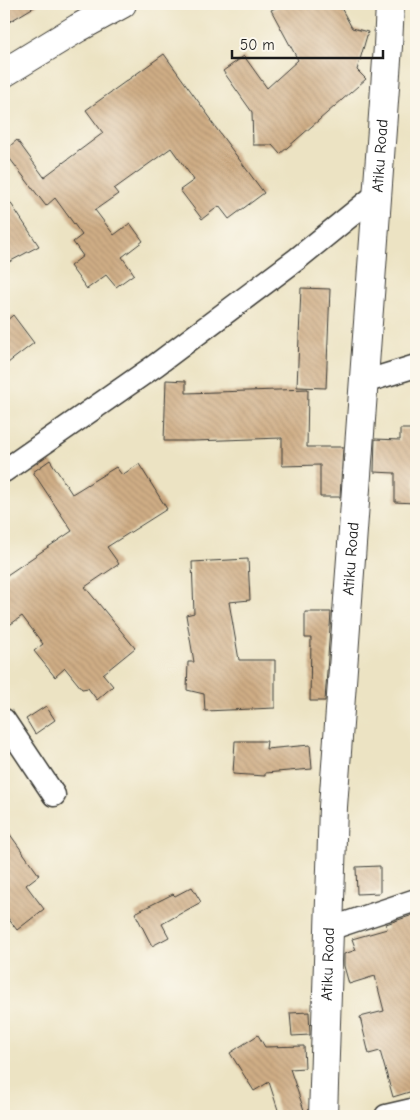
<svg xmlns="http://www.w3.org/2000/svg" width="420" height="1120" viewBox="0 0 420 1120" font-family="'Comic Neue',sans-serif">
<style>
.building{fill:url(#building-back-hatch)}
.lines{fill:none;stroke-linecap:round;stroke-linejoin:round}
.street-casing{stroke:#3b3a35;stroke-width:25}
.secondary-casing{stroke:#3b3a35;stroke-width:30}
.street{stroke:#fff;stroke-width:22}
.secondary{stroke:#fff;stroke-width:28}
.labels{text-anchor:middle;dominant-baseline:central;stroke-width:4.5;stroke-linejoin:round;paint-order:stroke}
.street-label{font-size:16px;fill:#1c1c1c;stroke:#fbf7ec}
</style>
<defs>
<pattern id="building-back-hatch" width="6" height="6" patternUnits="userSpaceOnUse" patternTransform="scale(1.25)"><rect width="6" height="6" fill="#cfad85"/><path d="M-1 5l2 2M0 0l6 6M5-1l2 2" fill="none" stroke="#b19472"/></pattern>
</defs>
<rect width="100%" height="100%" fill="#fbf7ec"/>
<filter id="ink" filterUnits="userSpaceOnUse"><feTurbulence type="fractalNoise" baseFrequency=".02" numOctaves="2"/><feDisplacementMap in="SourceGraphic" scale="10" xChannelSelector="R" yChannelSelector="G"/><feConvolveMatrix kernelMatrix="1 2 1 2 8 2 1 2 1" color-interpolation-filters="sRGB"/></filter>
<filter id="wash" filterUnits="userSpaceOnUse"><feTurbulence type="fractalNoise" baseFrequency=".0096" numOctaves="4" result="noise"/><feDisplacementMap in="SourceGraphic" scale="20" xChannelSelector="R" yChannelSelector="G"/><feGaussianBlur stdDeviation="1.12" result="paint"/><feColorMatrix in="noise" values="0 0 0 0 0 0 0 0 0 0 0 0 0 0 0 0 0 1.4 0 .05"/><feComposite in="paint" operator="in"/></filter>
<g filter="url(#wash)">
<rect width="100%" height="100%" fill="#ece3c3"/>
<g id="blocks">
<g class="building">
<path d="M4 4H39L4 25Z"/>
<path d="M283 4H339L352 28 368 32 357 70 366 79 280 154 272 145H253L252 112 223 71 244 56 267 88 298 60 271 10Z"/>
<path d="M164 54 211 119 210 120 264 193 229 219 219 206 202 219 180 190 194 180 171 148 114 189 118 194 95 210 114 235 130 223 143 241 122 257 134 274 116 287 106 275 87 289 70 266 83 256 73 242 82 235 55 198 46 206 4 151 17 140 44 177 103 133 86 110Z"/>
<path d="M4 193 39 246 9 262 4 255Z"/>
<path d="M301 288 330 289 326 388 297 387Z"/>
<path d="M13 315 34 343 4 366V323Z"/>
<path d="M166 380 186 381V393L308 389 307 447H343L340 497H320V465L282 466V438L194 441H164Z"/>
<path d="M400 429H416L414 503 395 502V473L374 472 375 439 400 440Z"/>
<path d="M50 460 72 494 116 467 122 475 139 464 167 509 107 547 119 564 85 587 135 648 103 674 113 686 97 700 88 688 82 689 65 668 55 677 34 651 43 644 22 616 4 629V577L72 531 33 472Z"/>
<path d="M248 559 250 600 229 602 239 660H275V708L205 711 204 694 187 690 188 662H194L186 615 194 613 192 562Z"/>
<path d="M305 612H331L325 701H310L311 638H305Z"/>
<path d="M46 706 55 720 35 734 26 719Z"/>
<path d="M235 741H267L266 749 310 745 312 769 265 773V776L233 774Z"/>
<path d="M4 826 39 875 26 885 44 909 17 930 4 913Z"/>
<path d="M380 866V893L357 894 356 867Z"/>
<path d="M192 887 201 902 162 924 169 937 152 946 135 913 173 894 175 896Z"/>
<path d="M416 914V1090L393 1097 380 1051 369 1054 360 1017 384 1011 375 976 349 984 344 966V954L356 950 352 939 387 929 386 924Z"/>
<path d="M309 1012 310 1035 292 1036 290 1013Z"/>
<path d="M258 1035 265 1047 304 1046 305 1068 290 1069 305 1113 296 1116H280L269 1082 254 1091 230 1053Z"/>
</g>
</g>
</g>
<g filter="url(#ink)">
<use href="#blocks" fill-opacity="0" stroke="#3b3a35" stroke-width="1"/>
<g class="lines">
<g class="street-casing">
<g id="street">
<path d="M364 382 416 366"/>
<path d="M4 471 156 365 297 259 377 194"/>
<path d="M4 720 54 795"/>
<path d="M329 929 416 900"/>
<path d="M386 1116 416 1109"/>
</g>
</g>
<g class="secondary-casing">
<g id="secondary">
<path d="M4 73 78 28 122 4"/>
<path id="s1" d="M323 1116 333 807 388 46 390 4"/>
</g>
</g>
<use href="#street" class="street"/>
<use href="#secondary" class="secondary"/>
</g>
</g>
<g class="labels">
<g class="street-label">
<text stroke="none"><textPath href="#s1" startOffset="962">Atiku Road</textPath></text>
<text stroke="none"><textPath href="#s1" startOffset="558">Atiku Road</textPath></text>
<text stroke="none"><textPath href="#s1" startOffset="152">Atiku Road</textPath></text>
</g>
</g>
<rect width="420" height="1120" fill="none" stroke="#fbf7ec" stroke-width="20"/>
<path d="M232 50v8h151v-8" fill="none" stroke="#1c1c1c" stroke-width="2.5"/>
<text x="240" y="50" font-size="15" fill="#1c1c1c" stroke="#fbf7ec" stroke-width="4" paint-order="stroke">50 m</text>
</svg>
